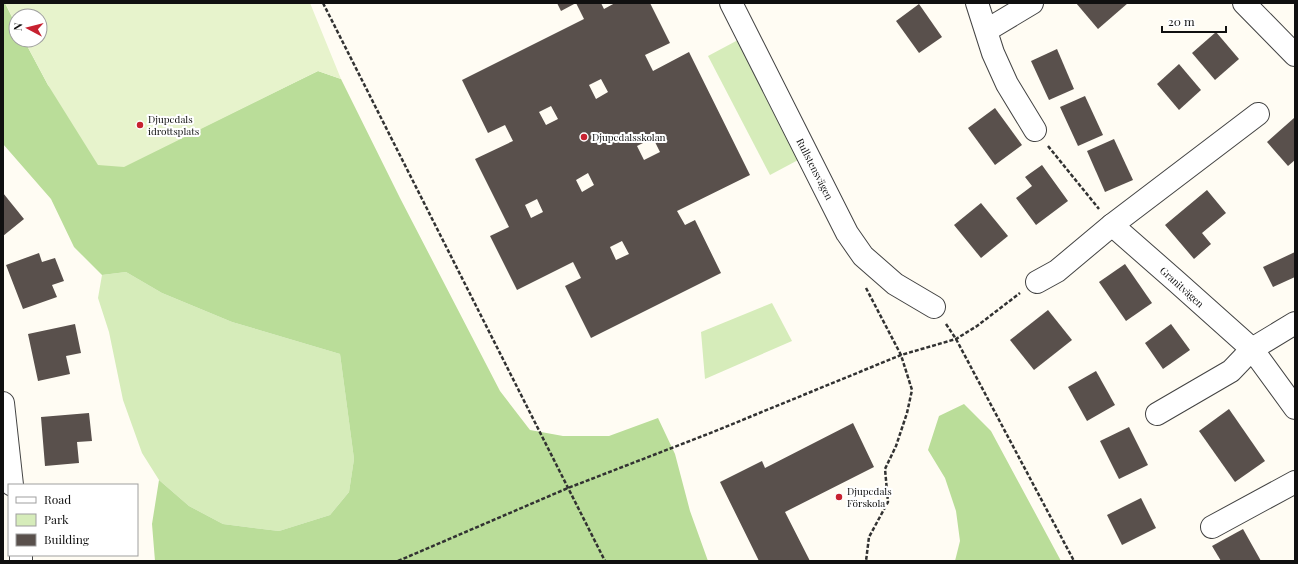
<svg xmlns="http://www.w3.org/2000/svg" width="1298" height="564" viewBox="0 0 1298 564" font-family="'Playfair Display',serif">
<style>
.green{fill:#d6ecba}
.forest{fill:#badd99}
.pitch{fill:#e7f3cc}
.building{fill:#59504c;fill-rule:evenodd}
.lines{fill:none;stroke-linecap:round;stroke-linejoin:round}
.minor-casing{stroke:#434343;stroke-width:24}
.path{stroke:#323232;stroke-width:2.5;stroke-dasharray:4 2;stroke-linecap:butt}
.minor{stroke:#fff;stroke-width:22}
.poi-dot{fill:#c72130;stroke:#fff;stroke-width:1.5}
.labels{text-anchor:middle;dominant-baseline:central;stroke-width:4;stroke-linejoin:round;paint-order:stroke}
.poi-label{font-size:10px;fill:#101010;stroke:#fff;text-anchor:start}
.street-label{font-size:10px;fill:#101010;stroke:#fff}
</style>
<rect width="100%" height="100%" fill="#fffcf3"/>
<g class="green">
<path d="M738 40 800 159 770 175 708 56Z"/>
<path d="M126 272 162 293 232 322 340 354 354 459 349 492 330 515 279 531 223 524 189 506 159 480 142 453 123 400 109 332 98 298 102 275Z"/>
<path d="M772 303 792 341 705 379 701 332Z"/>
</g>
<g class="forest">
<path d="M3 3H5L16 25V40H24L48 85 124 166 318 71 341 79 400 198 500 391 530 430 563 436H609L658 418 675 454 690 511 708 561H155L152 524 159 480 189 506 223 524 279 531 330 515 349 492 354 459 340 354 232 322 162 293 126 272 102 275 74 247 51 199 3 144Z"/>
<path d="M964 404 991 431 1061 561H955L960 541 956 511 945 478 928 450 939 416Z"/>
</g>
<path class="pitch" d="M5 3H310L341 79 318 71 124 167 98 165 48 85 24 40H40V16H16V25Z"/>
<g class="building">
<path d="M557 3H601L604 9 615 3H650L670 43 645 55 653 71 689 52 750 175 677 211 685 225 695 220 721 273 591 338 565 286 581 278 573 262 517 290 490 236 509 227 475 159 513 141 505 125 488 133 462 80 584 19 576 3 561 11ZM601 79 608 92 596 99 589 85ZM551 106 558 119 546 125 539 112ZM653 138 660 152 644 160 637 146ZM588 173 594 185 582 192 576 180ZM537 199 543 212 531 218 525 205ZM622 241 629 254 616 260 610 247Z"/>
<path d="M1076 3H1128L1098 29Z"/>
<path d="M919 4 942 37 919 53 896 21Z"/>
<path d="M1216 32 1239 59 1215 80 1192 53Z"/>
<path d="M1057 49 1074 89 1049 100 1031 61Z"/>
<path d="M1179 64 1201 90 1179 110 1157 84Z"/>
<path d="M1085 96 1103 135 1078 146 1060 107Z"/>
<path d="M995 108 1022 145 995 165 968 128Z"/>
<path d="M1294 118 1295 160 1288 166 1267 142Z"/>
<path d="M1114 139 1133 180 1105 192 1087 151Z"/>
<path d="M1042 165 1068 201 1036 225 1016 198 1032 186 1025 177Z"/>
<path d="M1207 190 1226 213 1202 233 1211 244 1194 259 1165 225Z"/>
<path d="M3 193 24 219 3 236Z"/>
<path d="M981 203 1008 236 981 258 954 225Z"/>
<path d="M1295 252V277L1273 287 1263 267Z"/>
<path d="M39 253 42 262 55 258 64 281 52 285 57 297 23 309 6 265Z"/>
<path d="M1125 264 1152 303 1126 321 1099 282Z"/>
<path d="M1048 310 1072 340 1034 370 1010 340Z"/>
<path d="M75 324 81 353 66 356 70 374 38 381 28 334Z"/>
<path d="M1171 324 1190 350 1163 369 1145 343Z"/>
<path d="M1096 371 1115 405 1087 421 1068 387Z"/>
<path d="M1229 409 1265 461 1235 482 1199 431Z"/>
<path d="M89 413 92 441 77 442 79 463 45 466 41 417Z"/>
<path d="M853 423 874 467 785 512 810 561H759L720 482 762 461 765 468Z"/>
<path d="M1129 427 1148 465 1119 479 1100 441Z"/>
<path d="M1141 498 1156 528 1122 545 1107 515Z"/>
<path d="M1243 529 1261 561H1221L1212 546Z"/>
</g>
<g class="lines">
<g class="minor-casing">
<g id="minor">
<path d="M731 3 847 233 863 256 895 284 934 307"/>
<path d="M977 3 993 53 1007 84 1035 130"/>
<path d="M1244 3 1295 55"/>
<path d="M987 30 1032 3"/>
<path d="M1112 225 1177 282 1252 349 1295 408"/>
<path d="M1037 282 1057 271 1112 225 1258 114"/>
<path d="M3 403 12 485"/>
<path d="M1157 414 1231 371 1252 349 1295 323"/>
<path d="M1212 527 1295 482"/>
<path d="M21 555V561"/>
</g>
</g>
<g class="path">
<path d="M323 3 605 561"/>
<path d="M1048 146 1099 209"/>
<path d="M866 288 901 355 912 390 907 413 896 446 885 469 888 502 869 537 866 561"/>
<path d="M946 324 956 339 1074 561"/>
<path d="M398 561 568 488 713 432 901 355 956 339 977 326 1020 293"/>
</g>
<use href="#minor" class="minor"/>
</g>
<g class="poi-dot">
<circle cx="140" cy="125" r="4"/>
<circle cx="584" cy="137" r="4"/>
<circle cx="839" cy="497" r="4"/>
</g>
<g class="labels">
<g class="poi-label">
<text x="148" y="119">Djupedals<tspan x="148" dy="12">idrottsplats</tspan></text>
<text x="592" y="137">Djupedalsskolan</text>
<text x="847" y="491">Djupedals<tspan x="847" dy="12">Förskola</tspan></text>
</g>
<g class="street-label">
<text transform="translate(815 169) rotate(63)">Rullstensvägen</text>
<text transform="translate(1182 287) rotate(42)">Granitvägen</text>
</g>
</g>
<rect width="1298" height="564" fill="none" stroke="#101010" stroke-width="8"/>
<rect x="8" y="484" width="130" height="72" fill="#ffffff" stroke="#9f9f9f"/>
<rect x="16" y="497" width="20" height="6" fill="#ffffff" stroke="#9f9f9f"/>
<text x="44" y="504" font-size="12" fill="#101010">Road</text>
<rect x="16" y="514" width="20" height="12" fill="#d6ecba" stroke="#9f9f9f"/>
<text x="44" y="524" font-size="12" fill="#101010">Park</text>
<rect x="16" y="534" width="20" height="12" fill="#59504c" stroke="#9f9f9f"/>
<text x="44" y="544" font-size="12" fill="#101010">Building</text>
<g transform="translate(28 28) rotate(277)"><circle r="19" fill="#ffffff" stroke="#9f9f9f"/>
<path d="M0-3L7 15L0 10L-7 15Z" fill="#c72130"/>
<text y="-6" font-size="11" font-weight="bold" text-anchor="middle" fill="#101010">N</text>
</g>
<path d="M1162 26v6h64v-6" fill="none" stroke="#101010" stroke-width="2"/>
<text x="1168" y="26" font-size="12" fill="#101010" stroke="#ffffff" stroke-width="3" paint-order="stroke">20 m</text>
</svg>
